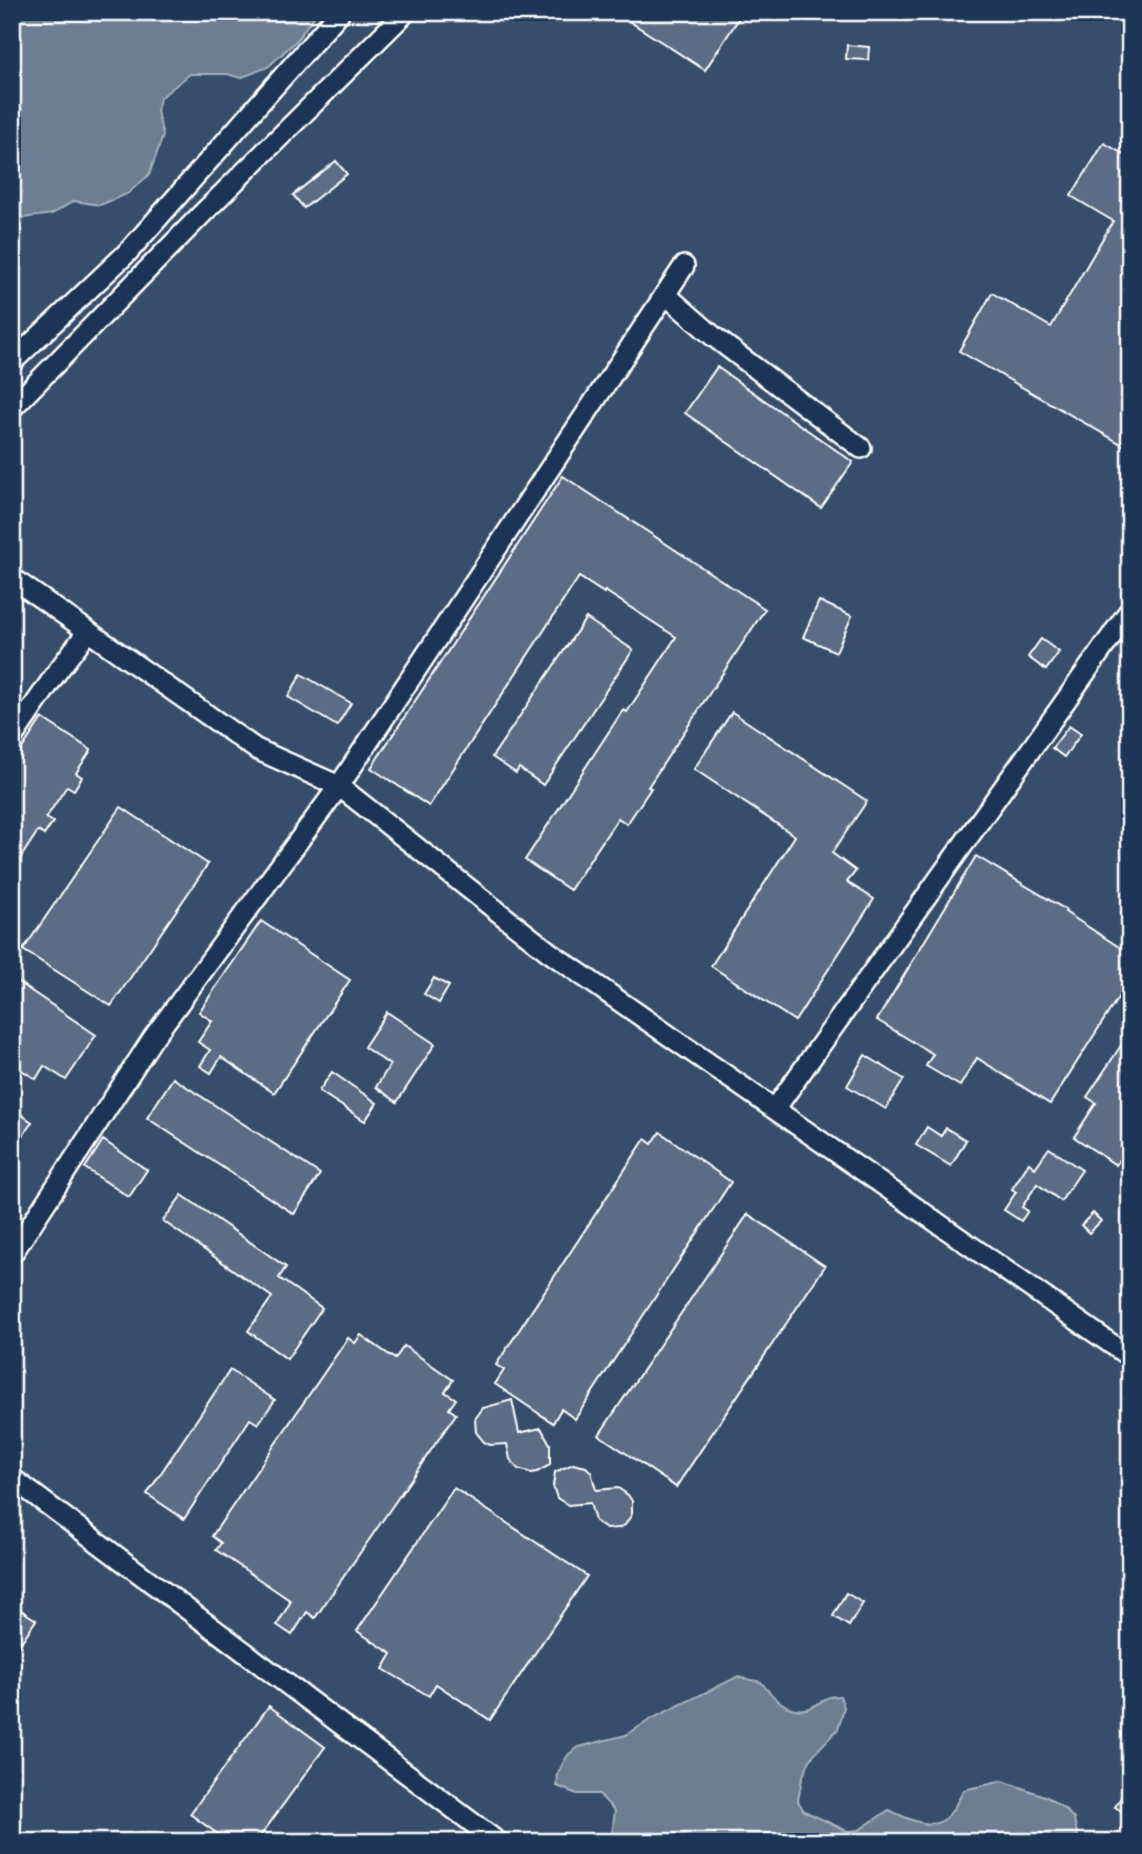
<svg xmlns="http://www.w3.org/2000/svg" width="1142" height="1854" viewBox="0 0 1142 1854" font-family="'Comic Neue',sans-serif">
<style>
.built{fill:#394e6c}
.water{fill:#6d7d92;stroke:#a7b1be;stroke-width:2}
.building{fill:#5b6c86;stroke:#fff;stroke-width:2}
.lines{fill:none;stroke-linecap:round;stroke-linejoin:round}
.minor-casing{stroke:#fff;stroke-width:24}
.minor{stroke:#1d3557;stroke-width:19}
</style>
<rect width="100%" height="100%" fill="#2a4161"/>
<filter id="ink" filterUnits="userSpaceOnUse"><feTurbulence type="fractalNoise" baseFrequency=".0143" numOctaves="2"/><feDisplacementMap in="SourceGraphic" scale="14" xChannelSelector="R" yChannelSelector="G"/><feConvolveMatrix kernelMatrix="1 2 1 2 8 2 1 2 1" color-interpolation-filters="sRGB"/></filter>
<g filter="url(#ink)">
<rect class="built" x="12" y="12" width="1118" height="1830"/>
<g class="water">
<path d="M12 12H317L296 41 268 67 240 78 228 74H190L160 98 157 111 163 136 149 175 127 194 100 205 74 201 52 214 23 218 12 210Z"/>
<path d="M737 1677 761 1682C772 1696 788 1715 809 1708 824 1703 821 1696 840 1696L844 1707 838 1729 814 1754 808 1764 802 1778 798 1801 804 1811 847 1831 859 1830 889 1810C904 1817 931 1832 946 1818 954 1811 959 1798 964 1790L1003 1781 1047 1797 1066 1810 1074 1819 1079 1842H608L612 1834 615 1811 599 1794H577L557 1786 558 1774 563 1763 569 1754 579 1747 626 1735 653 1718Z"/>
</g>
<g class="building">
<path d="M615 12H743L705 70Z"/>
<path d="M847 45 869 47 868 60 846 59Z"/>
<path d="M1104 143 1130 158V449L959 351 992 293 1051 327 1113 221 1071 196Z"/>
<path d="M336 161 347 174 304 208 293 195Z"/>
<path d="M717 367 853 462 821 508 685 413Z"/>
<path d="M563 476 765 609 648 787 651 788 627 824 618 818 570 890 525 860 623 710 627 712 676 637 605 591 604 593 579 577 429 806 371 768Z"/>
<path d="M819 601 852 616 836 652 803 637Z"/>
<path d="M586 618 633 650 543 785 519 768 516 773 492 757Z"/>
<path d="M1041 639 1059 652 1046 670 1028 657Z"/>
<path d="M301 674 351 703 337 726 288 697Z"/>
<path d="M732 712 867 801 832 853 856 871 847 882 874 899 795 1021 711 966 795 836 694 769Z"/>
<path d="M42 718 91 750 76 773 82 777 74 790 67 786 46 818 53 822 44 835 38 831 12 871V764Z"/>
<path d="M1069 726 1081 734 1064 757 1052 748Z"/>
<path d="M121 807 208 864 111 1006 23 950Z"/>
<path d="M976 856 1066 910 1065 912 1130 954V979L1050 1104 977 1058 960 1086 926 1066 933 1054 877 1020Z"/>
<path d="M261 921 350 980 274 1093 221 1057 211 1073 200 1066 210 1050 198 1042 212 1021 199 1012Z"/>
<path d="M12 978 96 1035 66 1080 44 1066 36 1079 12 1064Z"/>
<path d="M434 978 449 986 439 1003 424 994Z"/>
<path d="M387 1012 435 1044 397 1102 376 1087 390 1065 364 1047Z"/>
<path d="M1130 1032V1144L1116 1165 1074 1137 1096 1103 1087 1097Z"/>
<path d="M865 1055 904 1079 886 1109 847 1086Z"/>
<path d="M332 1072 377 1103 365 1121 319 1091Z"/>
<path d="M173 1078 320 1174 294 1214 147 1118Z"/>
<path d="M12 1108 32 1122 12 1152Z"/>
<path d="M927 1127 941 1136 946 1128 966 1140 951 1166 916 1145Z"/>
<path d="M660 1132 731 1182 575 1419 561 1409 553 1423 495 1384 504 1370 496 1365 645 1139 652 1144Z"/>
<path d="M103 1140 147 1170 129 1197 85 1168Z"/>
<path d="M1049 1148 1082 1170 1061 1201 1037 1184 1022 1207 1028 1211 1021 1221 1004 1210 1016 1192 1012 1189 1029 1163 1035 1168Z"/>
<path d="M182 1195 286 1267 279 1278 322 1308 287 1359 248 1331 272 1297 163 1221Z"/>
<path d="M1093 1213 1101 1221 1089 1233 1081 1225Z"/>
<path d="M748 1214 825 1266 676 1487 599 1435Z"/>
<path d="M361 1335 395 1359 404 1346 453 1380 445 1392 456 1399 449 1409 456 1414 315 1618 307 1612 292 1635 277 1625 291 1601 216 1550 221 1543 212 1536 348 1338 355 1343Z"/>
<path d="M230 1370 275 1400 258 1424 250 1419 184 1519 147 1494Z"/>
<path d="M512 1400 519 1433 541 1428 550 1444V1465L537 1472 531 1473 518 1469 510 1459 507 1444 490 1445 484 1442 476 1432 475 1419 483 1408Z"/>
<path d="M573 1464 586 1467 591 1472 596 1490 618 1488 628 1495 632 1501V1514L625 1525 619 1528 606 1529 595 1521 590 1503 568 1505 557 1498 553 1486 555 1472Z"/>
<path d="M454 1488 587 1576 490 1720 436 1684 429 1696 383 1669 392 1654 357 1631Z"/>
<path d="M846 1593 863 1603 849 1626 833 1616Z"/>
<path d="M12 1604 36 1620 12 1656Z"/>
<path d="M269 1706 325 1747 256 1842H229L190 1814Z"/>
<path d="M1130 1783V1816L1115 1807Z"/>
</g>
<g class="lines">
<g class="minor-casing">
<g id="minor">
<path d="M665 294 713 336 861 448"/>
<path d="M12 362 128 252 340 12"/>
<path d="M12 408 203 213 406 12"/>
<path d="M12 578 256 749 339 786 549 952 1130 1357"/>
<path d="M12 738 57 672 88 631"/>
<path d="M775 1109 1130 610"/>
<path d="M12 1254 153 1038 339 786 684 266"/>
<path d="M12 1478 498 1842"/>
</g>
</g>
<use href="#minor" class="minor"/>
</g>
</g>
<rect width="1142" height="1854" fill="none" stroke="#1d3557" stroke-width="42"/>
<rect x="21" y="21" width="1100" height="1812" fill="none" stroke="#fff" stroke-width="2.5" filter="url(#ink)"/>
</svg>
